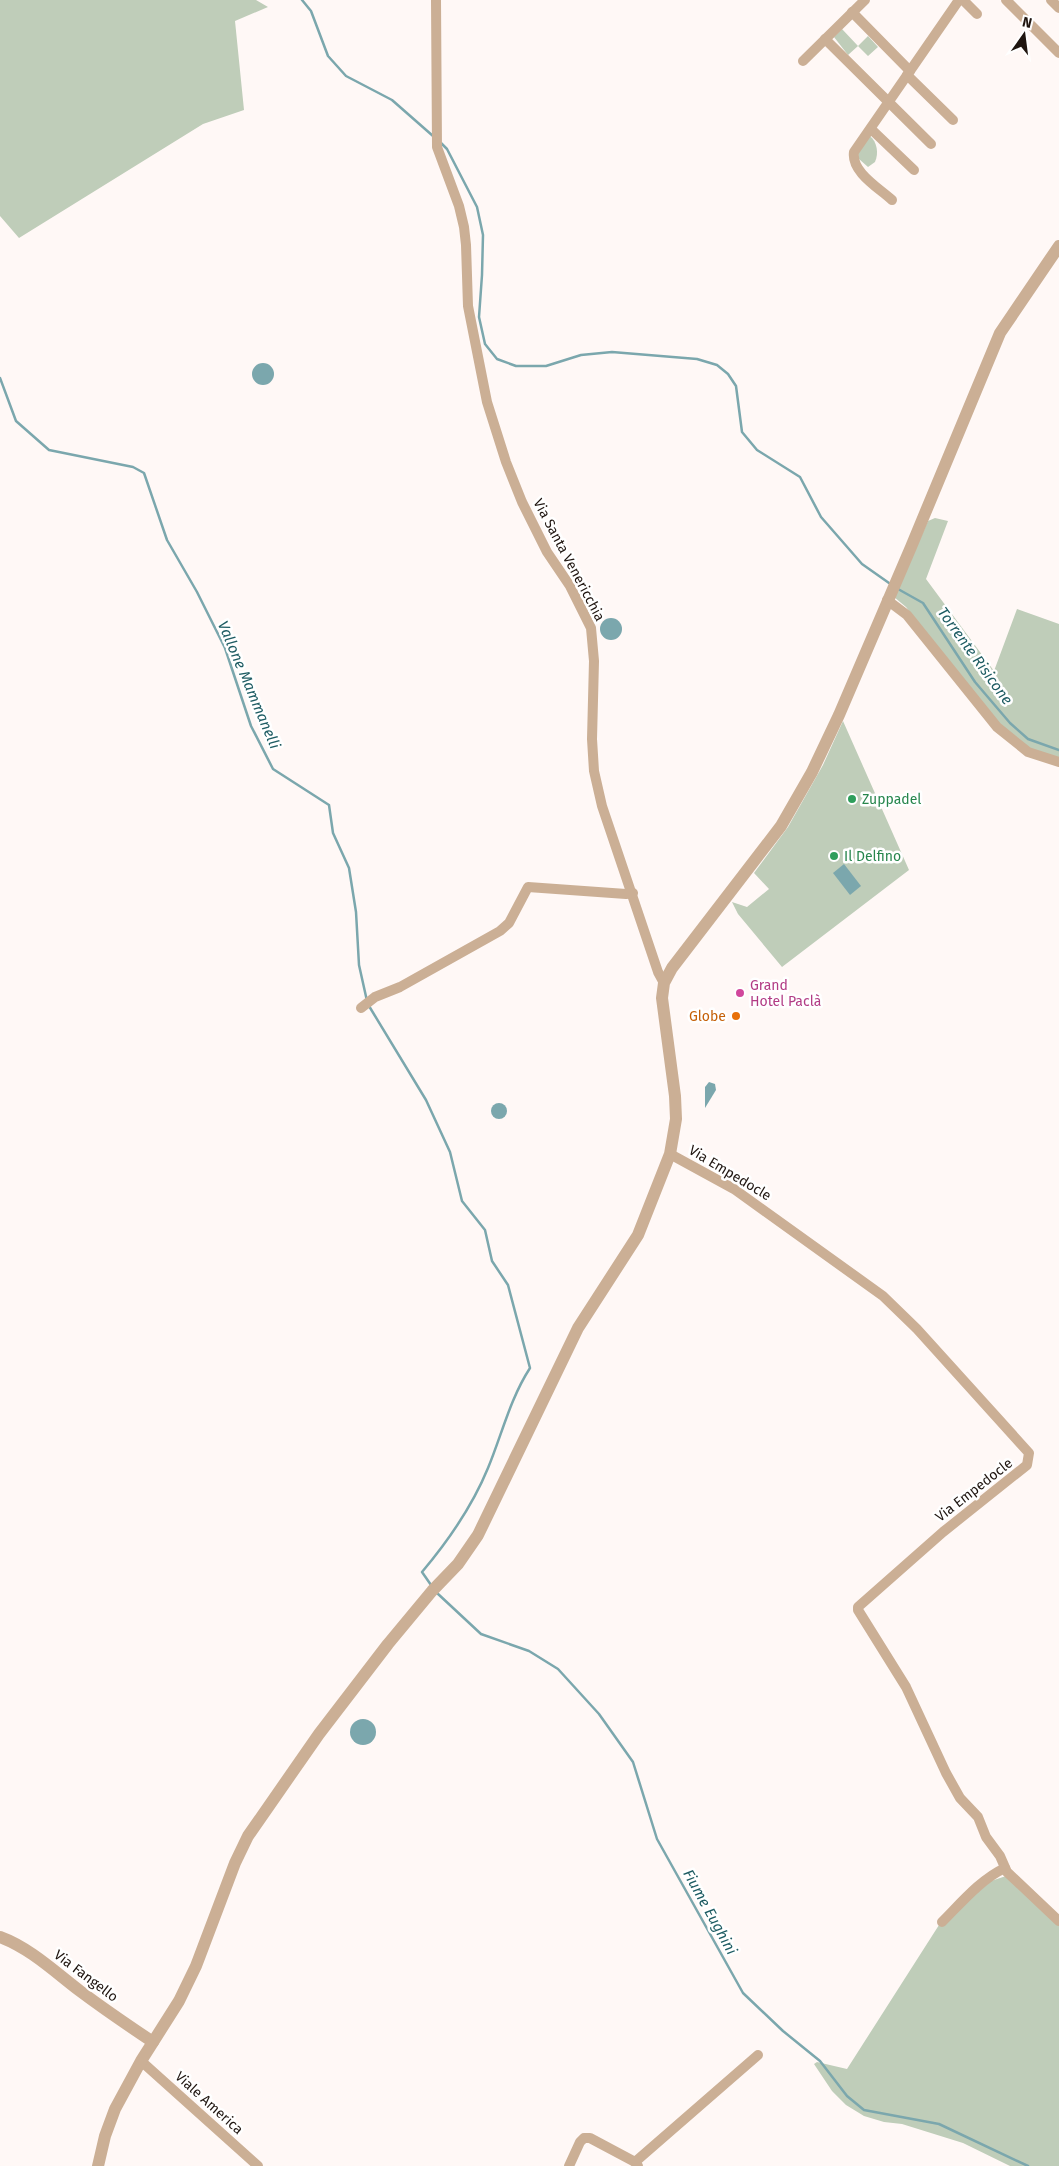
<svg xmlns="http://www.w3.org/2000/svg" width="1059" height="2166" viewBox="0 0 1059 2166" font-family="'Fira Sans',sans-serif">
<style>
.green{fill:#bfcdb9}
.water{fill:#7ba7ad}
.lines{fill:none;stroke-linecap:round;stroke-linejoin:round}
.stream{stroke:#7ba7ad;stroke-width:2.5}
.minor{stroke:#cbaf95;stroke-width:10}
.tertiary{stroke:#cbaf95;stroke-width:12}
.leisure-dot{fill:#2e9e5b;stroke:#fff;stroke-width:2}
.hotel-dot{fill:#d1479c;stroke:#fff;stroke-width:2}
.food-dot{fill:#e8710a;stroke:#fff;stroke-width:2}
.labels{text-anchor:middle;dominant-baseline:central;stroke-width:5;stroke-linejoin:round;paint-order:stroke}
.street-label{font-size:14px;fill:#1f1510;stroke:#fff}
.leisure-label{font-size:14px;fill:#27864d;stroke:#fff;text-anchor:start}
.hotel-label{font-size:14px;fill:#b23c85;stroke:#fff;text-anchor:start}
.food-label{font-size:14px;fill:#c56008;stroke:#fff;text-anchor:end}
.water-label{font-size:15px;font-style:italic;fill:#1e5c63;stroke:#fff}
</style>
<rect width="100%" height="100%" fill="#fff8f6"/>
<g class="green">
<path d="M0 0H256L268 7 235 21 244 110 203 124 19 238 0 216Z"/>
<path d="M842 29 858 46 868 36 878 47 868 56 858 46 848 55 834 37Z"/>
<path d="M870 136C877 142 879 153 875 162L868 167 859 159 858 153Z"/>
<path d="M935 518 948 521 926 579 994 671 1017 609 1059 624V759L1029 748 998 723 906 607 894 597 928 521Z"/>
<path d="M843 721 909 870 782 967 738 914 732 902 747 907 769 889 754 873 788 827 823 765Z"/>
<path d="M1006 1876 1059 1925V2166H1010L963 2143 902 2124 884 2122 864 2116 846 2105 832 2091 814 2064 817 2062 847 2069 939 1925 991 1881Z"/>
</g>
<g class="water">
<circle cx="263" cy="374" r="11"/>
<circle cx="611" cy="629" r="11"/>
<path d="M844 864 861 886 850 895 833 873Z"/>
<path d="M709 1082 715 1084 716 1090 705 1108V1087Z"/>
<circle cx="499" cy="1111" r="8"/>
<circle cx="363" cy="1732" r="13"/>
</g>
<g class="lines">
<g class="stream">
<path d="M302 0 311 11 328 56 346 76 392 100 433 136"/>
<path d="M441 143 447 149 477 207 483 235 482 275 479 317 485 344 497 359 516 366H546L581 355 612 352 697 359 717 365 728 374 736 386 742 432 757 450 800 477 821 517 862 564 889 583"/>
<path d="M0 378 16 421 49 450 133 467 144 473 167 540 197 592 225 648 251 726 273 769 329 805 333 833 349 868 356 912 359 965 367 1001"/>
<path d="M898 589 923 603 975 682 1010 723 1028 739 1059 750"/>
<path d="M369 1006 426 1100 450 1152 462 1201 485 1230 492 1261 508 1285 530 1368C510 1399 502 1434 488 1468 472 1507 449 1540 422 1572L431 1585"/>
<path d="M437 1593 481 1634 529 1651 558 1669 599 1714 633 1762 657 1839 743 1993 783 2031 820 2061 847 2096 864 2110 939 2124 1028 2166"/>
</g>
<g class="minor">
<path d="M436 0 437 147 459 206 464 227 466 245 468 306 487 402 506 462 522 502 547 552 570 586 591 628 594 661 592 739 594 771 602 806 658 972 664 983"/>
<path d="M963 0 977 14"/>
<path d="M1006 0 1059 53"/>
<path d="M1051 0 1059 8"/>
<path d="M852 12 910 71"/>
<path d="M825 39 931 144"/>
<path d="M803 61 865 0"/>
<path d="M907 75 953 120"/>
<path d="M871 129 914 170"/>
<path d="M892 200C879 188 851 172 854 152L959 0"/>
<path d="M887 600 907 615 997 727 1028 752 1059 762"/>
<path d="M361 1008 375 997 400 987 500 931 509 923 528 887 626 894 633 893"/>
<path d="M670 1154 734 1189 883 1296 917 1329 1029 1453 1027 1465 943 1532 858 1607V1610L906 1687 946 1773 960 1798 978 1817 986 1837 1000 1856 1007 1872 1059 1921"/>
<path d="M942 1922C961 1903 981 1879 1005 1868"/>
<path d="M141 2061 258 2166"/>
<path d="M635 2162 758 2055"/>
<path d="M569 2166 580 2142 584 2138H590L635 2162 638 2166"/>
</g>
<g class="tertiary">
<path d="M0 1937C30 1948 55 1972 80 1991 104 2009 129 2026 153 2042"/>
<path d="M98 2166 105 2136 115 2109 141 2061 179 2001 196 1966 235 1863 248 1836 319 1734 388 1644 432 1591 458 1564 478 1535 578 1328 638 1235 670 1154 676 1119 675 1096 662 998 664 983 672 968 781 826 812 772 839 715 911 547 1000 333 1059 246"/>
</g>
</g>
<g class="leisure-dot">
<circle cx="852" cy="799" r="5"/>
<circle cx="834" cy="856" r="5"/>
</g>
<circle class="hotel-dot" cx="740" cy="993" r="5"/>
<circle class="food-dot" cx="736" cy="1016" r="5"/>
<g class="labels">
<g class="street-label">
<text transform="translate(569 560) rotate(62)">Via Santa Venericchia</text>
<text transform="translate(730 1173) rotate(31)">Via Empedocle</text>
<text transform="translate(974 1490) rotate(-38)">Via Empedocle</text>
<text transform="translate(86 1976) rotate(37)">Via Fangello</text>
<text transform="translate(209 2103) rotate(42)">Viale America</text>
</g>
<g class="leisure-label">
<text x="862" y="799">Zuppadel</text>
<text x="844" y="856">Il Delfino</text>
</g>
<g class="hotel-label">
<text x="750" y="985">Grand<tspan x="750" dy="16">Hotel Paclà</tspan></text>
</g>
<g class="food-label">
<text x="726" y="1016">Globe</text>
</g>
<g class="water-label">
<text transform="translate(975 656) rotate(54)">Torrente Risicone</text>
<text transform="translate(249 685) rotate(67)">Vallone Mammanelli</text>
<text transform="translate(710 1912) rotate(61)">Fiume Eughini</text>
</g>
</g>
<g transform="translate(1024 35) rotate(14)" stroke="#ffffff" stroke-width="4" paint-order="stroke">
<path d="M0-4L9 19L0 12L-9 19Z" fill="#1f1510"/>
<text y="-8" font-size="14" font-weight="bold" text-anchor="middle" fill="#1f1510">N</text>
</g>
</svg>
